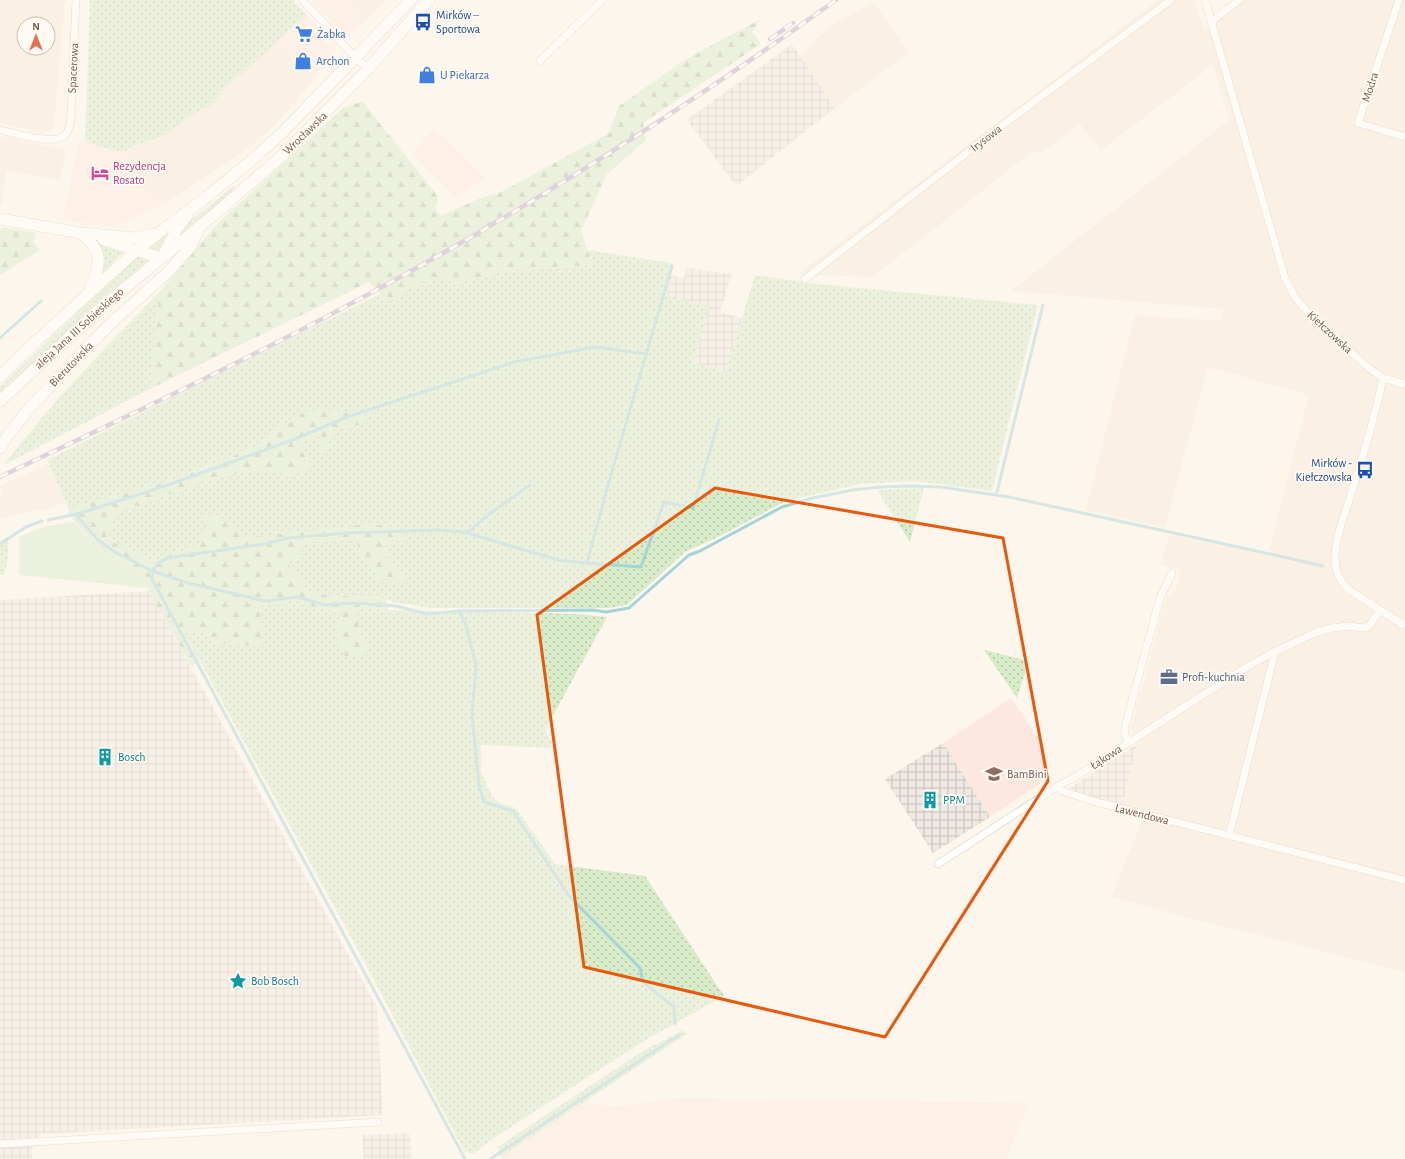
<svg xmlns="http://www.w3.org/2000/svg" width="1405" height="1159" viewBox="0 0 1405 1159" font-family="'Alegreya Sans',sans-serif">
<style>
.residential{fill:#f5e8da;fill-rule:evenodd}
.commercial{fill:#fde8e0}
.industrial{fill:url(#industrial-grid)}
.grass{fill:url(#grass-dots)}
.forest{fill:url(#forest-firs)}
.garden{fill:#d8ecc9}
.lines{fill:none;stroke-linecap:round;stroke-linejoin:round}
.stream{stroke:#a5d3da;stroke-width:3}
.street-casing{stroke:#d1beb0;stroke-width:8}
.secondary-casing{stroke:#d6c0b0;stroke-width:12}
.street{stroke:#fff;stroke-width:7}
.secondary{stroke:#fff;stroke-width:11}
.rail-casing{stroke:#b9a8c9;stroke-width:4.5}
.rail{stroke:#fffaf3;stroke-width:3;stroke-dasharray:9;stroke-linecap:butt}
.marked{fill:none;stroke:#e8590c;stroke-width:3;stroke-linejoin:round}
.labels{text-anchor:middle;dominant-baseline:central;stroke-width:3.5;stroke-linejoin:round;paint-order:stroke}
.transit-label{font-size:12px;fill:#164399;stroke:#fffaf3;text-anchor:start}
.shop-label{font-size:12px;fill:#366cbe;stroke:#fffaf3;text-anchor:start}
.street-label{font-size:12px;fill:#7a5c4d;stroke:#fffaf3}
.hotel-label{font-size:12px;fill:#b23c85;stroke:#fffaf3;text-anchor:start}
.service-label{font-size:12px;fill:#4e5e75;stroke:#fffaf3;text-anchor:start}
.culture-label{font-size:12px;fill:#0d838f;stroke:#fffaf3;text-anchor:start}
.education-label{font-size:12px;fill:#785e54;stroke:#fffaf3;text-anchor:start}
</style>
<defs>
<pattern id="industrial-grid" width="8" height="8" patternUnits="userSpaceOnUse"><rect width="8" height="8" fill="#efe9e4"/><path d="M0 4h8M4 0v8" fill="none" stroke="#c7c0bb"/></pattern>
<pattern id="grass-dots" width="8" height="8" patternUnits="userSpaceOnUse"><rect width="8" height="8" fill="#d8ecc9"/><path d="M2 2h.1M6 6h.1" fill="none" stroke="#b4c2a5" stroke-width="1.8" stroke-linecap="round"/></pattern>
<pattern id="forest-firs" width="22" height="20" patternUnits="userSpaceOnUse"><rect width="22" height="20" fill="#d8ecc9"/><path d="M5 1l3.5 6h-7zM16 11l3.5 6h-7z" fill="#b4c2a5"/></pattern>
</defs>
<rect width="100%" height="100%" fill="#fdf6ec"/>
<g class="residential">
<path d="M0 0H65L54 128 44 133 0 123ZM24 24H48V48H24Z"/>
<path d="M348 0H386L367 19Z"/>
<path d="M1158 0H1194L1204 31 1245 0H1405V972L1264 936 1205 922 1111 897 1143 818 1121 812 1137 744 1134 732 1131 728 1166 597 1176 590 1181 570 1161 564 1169 535 1268 554 1309 395 1208 367 1165 528 1086 510 1135 315 1221 321 1224 309 1011 291 1229 120 1213 65 1101 150 1080 124 1039 154 1034 150 873 277 798 274Z"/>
<path d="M874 2 909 52 835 108 800 57 819 36 836 23Z"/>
<path d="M276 43 314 79 277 123 246 150 166 203 134 185 124 152 132 146 161 137 203 108H208L230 84Z"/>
<path d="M0 136 66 150 60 180 6 170 2 205 0 204Z"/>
<path d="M48 464 65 502 46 510H38L0 519V500L2 496 0 486Z"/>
</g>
<g class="commercial">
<path d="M311 0H348L367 19 347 37Z"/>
<path d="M307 15 326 35 322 39 328 46 332 43 337 47 314 79 276 43Z"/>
<path d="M434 128 485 179 455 197 412 154Z"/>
<path d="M79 140 85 141 100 147 124 152 134 185 166 203 112 227 63 220Z"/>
<path d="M1011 698 1049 754 1040 784 990 817 943 743Z"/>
<path d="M681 1098 1029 1103 1006 1159H498L585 1102 615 1107Z"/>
</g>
<g class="industrial">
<path d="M792 44 835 108 736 186 687 120Z"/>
<path d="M686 268 732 274 720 312 742 318 726 372 693 362 667 295 672 276 684 278Z"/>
<path d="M149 591 377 1007 383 1115 40 1134 32 1149V1159H0V600Z"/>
<path d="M943 743 990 817 933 853 885 779Z"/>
<path d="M1137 744 1122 806 1067 790Z"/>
<path d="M410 1133 411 1159H364L362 1135Z"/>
</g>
<g class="grass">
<path d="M90 0H293L307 15 230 84 208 108H203L161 137 132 146 124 152 100 147 85 141Z"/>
<path d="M234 186 236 189 177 238V236L191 220Z"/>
<path d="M172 229 162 250 156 252 148 249Z"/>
<path d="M97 243 124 252 102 273C102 258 105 258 97 243Z"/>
<path d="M587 250 671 263 672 276 667 295 709 307 693 362 726 372 755 275 818 284 1038 305 992 491 914 481 860 484 786 501 720 536 685 552 627 605 608 608H430L392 602 387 598 311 594 288 565 299 544 355 538 360 553 407 579 388 557 385 544 407 538 398 526 241 538 228 520 200 546 152 561 107 540 116 512 229 474 260 470 294 476 309 461 301 448 303 440 322 435 329 443 333 429 360 425 285 423 263 444 176 479 69 509 47 460 380 294 388 301 404 289 444 276 453 284 503 271 592 265Z"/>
<path d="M139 256 148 261 96 304 0 394V387L88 302Z"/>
<path d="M159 293 150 389 4 465C51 403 104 348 159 293Z"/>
<path d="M924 488 910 542 877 490Z"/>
<path d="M8 536V558L4 575H0V541Z"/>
<path d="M295 601 320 609 344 612 338 627 368 646 360 632 355 608 388 610 576 614 607 617 545 730 555 748 481 745V772L492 796 498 802 516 808 555 864 645 876 724 996 647 1039 492 1139 473 1154 464 1151 365 963 184 632 204 633 218 643 262 633 260 604Z"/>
<path d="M984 650 1029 661 1017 698Z"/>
<path d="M683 1030 687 1034 501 1157 497 1147 643 1051Z"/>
</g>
<g class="forest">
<path d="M761 19 752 32 761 44 643 123 646 140 607 174 581 231 592 265 503 271 453 284 444 276 404 289 399 300 388 301 369 282 150 389 159 293 217 224 343 108 362 101 436 194 438 202 435 208 441 216 478 199 501 192 609 133 619 106 679 64 710 46Z"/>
<path d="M2 227 36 233 33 242 40 250 0 275V232Z"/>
<path d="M322 410 366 413 360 425 333 430 329 443 323 452 319 447 322 436 303 440 301 448 309 461V468L294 476 260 470 229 474 117 512 107 539 152 561 199 546 206 516 228 519 242 538 362 525 398 526 408 538 385 544 388 557 407 579 396 583 378 579 360 553 355 538 299 544 301 554 289 565 311 594 387 598 388 610 355 608 360 632 368 646 364 654 354 657 345 656 337 639 338 627 344 612 320 609 295 601 260 604 262 633 259 646 218 643 204 633 185 632 200 662 191 666 149 591V588L143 572 98 549 68 513 69 509 176 479 263 444 285 423 306 412Z"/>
</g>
<path class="garden" d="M74 522 98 549 143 572 149 588 19 575V537L46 526Z"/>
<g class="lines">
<g class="stream">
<path d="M0 338 41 301"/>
<path d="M997 492 1043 305"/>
<path d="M75 514 98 540 115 552 152 571 158 564 167 558 265 544 288 538 347 533 439 530 464 532 558 560 587 563 608 485 672 266"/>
<path d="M48 520 81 513 171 484 295 439 347 417 514 362 595 347 646 354"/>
<path d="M467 533 488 515 530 485"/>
<path d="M0 544 26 527 42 521"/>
<path d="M587 563 641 567 664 502 693 508 719 420"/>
<path d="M459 611 466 625 476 665 472 715 479 786 484 802 513 811 569 896 640 968 643 982 674 1007 675 1024"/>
<path d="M465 1159 152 579V571L188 583 265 601 298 597 325 605 354 603 396 606 427 614 459 611 593 610 606 612 629 608 689 555 700 551 782 507 813 498 853 490 881 487 911 486 941 487 1009 497 1261 552 1323 566"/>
<path d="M490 1159 679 1035"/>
</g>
<g class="street-casing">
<g id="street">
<path d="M302 0C325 23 344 48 368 69"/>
<path d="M1205 0 1285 278 1295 297 1309 314 1345 347 1369 368 1383 378 1405 384"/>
<path d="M1399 0 1358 123 1405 137"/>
<path d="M1211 22 1239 0"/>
<path d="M540 61 602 0"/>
<path d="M0 130C13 133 58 147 66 134 70 129 70 122 71 116L76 0"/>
<path d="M805 279 1000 127 1171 0"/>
<path d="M1383 378C1375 416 1364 453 1352 491 1346 512 1335 536 1335 559 1335 571 1340 581 1348 589L1405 626"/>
<path d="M1129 742 1125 735V727L1160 598 1172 573"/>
<path d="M1058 786 1062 791 1096 802 1405 880"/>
<path d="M1229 836 1273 660 1274 652"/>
<path d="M938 864 1058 786 1075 777 1245 668 1274 652 1317 632 1332 628 1348 626 1364 628 1369 626 1380 611"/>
<path d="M0 1144 378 1122"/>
</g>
</g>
<g class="secondary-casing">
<g id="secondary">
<path d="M0 219 81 233 135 238 154 234"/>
<path d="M81 233C85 237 91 242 94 247 104 260 94 279 89 292"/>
<path d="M104 240 161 258"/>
<path d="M165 251 178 227 187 216"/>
<path d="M0 377 33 344 137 250 173 222 203 200 253 159 282 133 411 0"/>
<path d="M0 401 102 307 216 213 284 154 368 69 429 0"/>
<path d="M0 448 8 435 28 410 72 363 109 325 168 272 191 246 199 228"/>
</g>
</g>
<use href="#street" class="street"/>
<use href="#secondary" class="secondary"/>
<g class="rail-casing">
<g id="rail">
<path d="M770 39 793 23"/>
<path d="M0 477C119 420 239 364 356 301 523 212 683 110 836 0"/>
</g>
</g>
<use href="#rail" class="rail"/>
</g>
<path d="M0 0H1405V1159H0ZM715 488 1003 538 1048 781 885 1037 584 967 537 615Z" fill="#fdf6ec" fill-opacity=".55" fill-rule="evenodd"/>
<path class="marked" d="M715 488 1003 538 1048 781 885 1037 584 967 537 615Z"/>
<defs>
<g id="bus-bare" transform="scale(1.38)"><path d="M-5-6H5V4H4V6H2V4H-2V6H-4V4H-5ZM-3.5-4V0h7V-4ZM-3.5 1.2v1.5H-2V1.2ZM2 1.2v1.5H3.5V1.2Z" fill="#1a4fb4" stroke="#fffaf3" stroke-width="2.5" paint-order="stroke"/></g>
<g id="supermarket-bare" transform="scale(1.38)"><path d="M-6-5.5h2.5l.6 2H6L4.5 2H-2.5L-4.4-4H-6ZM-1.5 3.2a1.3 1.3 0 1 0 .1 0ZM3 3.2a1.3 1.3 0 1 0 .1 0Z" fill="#3f7fe0" stroke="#fffaf3" stroke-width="2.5" paint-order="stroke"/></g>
<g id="shop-bare" transform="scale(1.38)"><path d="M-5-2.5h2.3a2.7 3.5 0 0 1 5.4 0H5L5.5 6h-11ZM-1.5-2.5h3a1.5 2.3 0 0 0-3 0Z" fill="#3f7fe0" stroke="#fffaf3" stroke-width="2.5" paint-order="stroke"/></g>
<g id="hotel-bare" transform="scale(1.38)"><path d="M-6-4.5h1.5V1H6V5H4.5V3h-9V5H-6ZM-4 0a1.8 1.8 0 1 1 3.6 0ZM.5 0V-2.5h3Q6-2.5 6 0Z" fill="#d1479c" stroke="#fffaf3" stroke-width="2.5" paint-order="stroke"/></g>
<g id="office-bare" transform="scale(1.38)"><path d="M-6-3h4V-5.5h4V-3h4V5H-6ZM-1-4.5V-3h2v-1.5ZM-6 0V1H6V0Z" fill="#5c6f8a" stroke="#fffaf3" stroke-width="2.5" paint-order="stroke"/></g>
<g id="building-bare" transform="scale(1.38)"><path d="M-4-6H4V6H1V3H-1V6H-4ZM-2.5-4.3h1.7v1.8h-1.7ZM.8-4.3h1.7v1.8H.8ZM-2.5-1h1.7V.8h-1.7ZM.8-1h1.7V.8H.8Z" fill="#0f9aa8" stroke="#fffaf3" stroke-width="2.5" paint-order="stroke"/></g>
<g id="school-bare" transform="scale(1.38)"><path d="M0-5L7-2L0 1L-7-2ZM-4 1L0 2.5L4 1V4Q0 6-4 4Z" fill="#8d6e63" stroke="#fffaf3" stroke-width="2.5" paint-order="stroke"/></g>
<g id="sight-bare" transform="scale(1.38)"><path d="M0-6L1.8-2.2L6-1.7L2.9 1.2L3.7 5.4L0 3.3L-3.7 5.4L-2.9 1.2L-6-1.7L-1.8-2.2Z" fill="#0f9aa8" stroke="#fffaf3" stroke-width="2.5" paint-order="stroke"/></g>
</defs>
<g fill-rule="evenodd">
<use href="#bus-bare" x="423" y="22"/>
<use href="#supermarket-bare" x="304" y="34"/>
<use href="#shop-bare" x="303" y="61"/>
<use href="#shop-bare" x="427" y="75"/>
<use href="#hotel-bare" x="100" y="173"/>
<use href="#bus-bare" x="1365" y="470"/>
<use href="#office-bare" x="1169" y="677"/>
<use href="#building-bare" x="105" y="757"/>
<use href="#school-bare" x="994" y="774"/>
<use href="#building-bare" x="930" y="800"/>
<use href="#sight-bare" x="238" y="981"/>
</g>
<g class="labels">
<g class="transit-label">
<text x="436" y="15">Mirków –<tspan x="436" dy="14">Sportowa</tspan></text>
<text x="1352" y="463" text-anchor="end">Mirków -<tspan x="1352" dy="14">Kiełczowska</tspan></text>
</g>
<g class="shop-label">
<text x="317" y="34">Żabka</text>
<text x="316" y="61">Archon</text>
<text x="440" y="75">U Piekarza</text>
</g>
<g class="street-label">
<text transform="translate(73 68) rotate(-87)">Spacerowa</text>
<text transform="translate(1370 87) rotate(-72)">Modra</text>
<text transform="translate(305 133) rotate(-44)">Wrocławska</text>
<text transform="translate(986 138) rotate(-38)">Irysowa</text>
<text transform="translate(79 328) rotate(-42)">aleja Jana III Sobieskiego</text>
<text transform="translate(1330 332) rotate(43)">Kiełczowska</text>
<text transform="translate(71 364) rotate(-46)">Bierutowska</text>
<text transform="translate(1106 757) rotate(-33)">Łąkowa</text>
<text transform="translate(1142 814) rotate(14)">Lawendowa</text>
</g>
<g class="hotel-label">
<text x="113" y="166">Rezydencja<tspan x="113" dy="14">Rosato</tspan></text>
</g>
<g class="service-label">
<text x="1182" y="677">Profi-kuchnia</text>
</g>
<g class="culture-label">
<text x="118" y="757">Bosch</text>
<text x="943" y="800">PPM</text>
<text x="251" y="981">Bob Bosch</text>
</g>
<g class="education-label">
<text x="1007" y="774">BamBini</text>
</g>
</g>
<g transform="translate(36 36)"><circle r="19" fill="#fffaf3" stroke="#cabbb1"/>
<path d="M0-3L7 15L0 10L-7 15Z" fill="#e76f51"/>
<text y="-6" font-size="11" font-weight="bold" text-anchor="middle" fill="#7a5c4d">N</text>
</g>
</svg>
